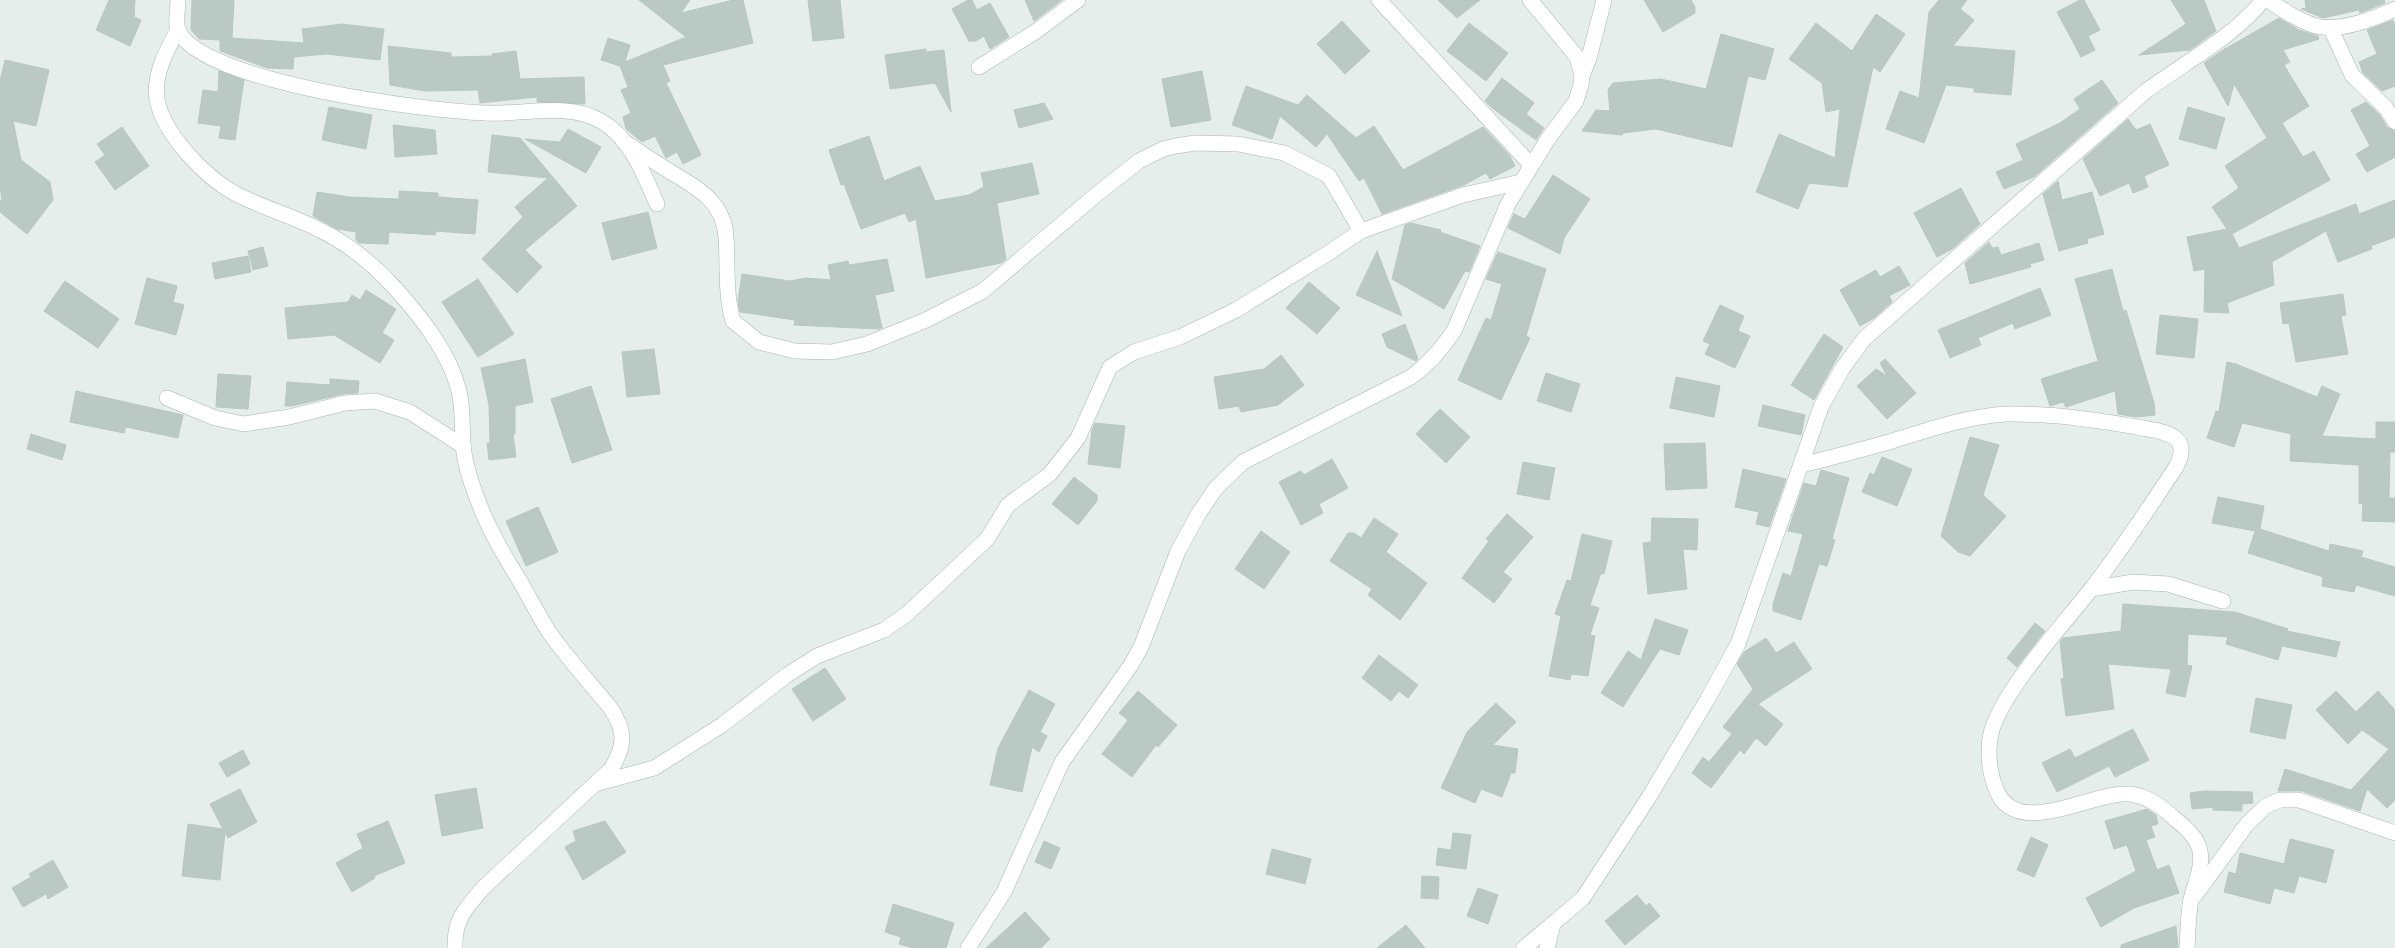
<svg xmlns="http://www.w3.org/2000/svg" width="2395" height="948" viewBox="0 0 2395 948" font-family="'PT Sans Narrow',sans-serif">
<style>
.building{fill:#bac9c4;stroke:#b7c8c3}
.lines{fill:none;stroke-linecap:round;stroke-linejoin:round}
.minor-casing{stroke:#a7b6b3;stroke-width:16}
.minor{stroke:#fff;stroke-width:15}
</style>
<rect width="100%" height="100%" fill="#e5eeeb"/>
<g class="building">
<path d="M109 0H135L134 17 141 20 130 46 96 30Z"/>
<path d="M192 0H234L232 38 304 43 302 29 342 24 384 29 380 60 326 54 294 57 293 69 267 68 220 51V40L199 39 191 30Z"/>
<path d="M639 0H690L681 13 733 0H743L753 43 663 65 670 81 666 83 701 155 683 164 677 152 666 158 655 136 642 142 626 129 623 117 631 113 621 90 628 87 620 66 601 60 608 38 630 45 625 62 686 37Z"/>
<path d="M808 0H840L844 38 813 41Z"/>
<path d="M968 0H972L977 10 990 3 1009 37 990 49 984 36 976 41H969L952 9Z"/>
<path d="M1025 0H1062L1034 21Z"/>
<path d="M1438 0H1480L1457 18Z"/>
<path d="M1644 0H1691L1695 7V13L1663 32Z"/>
<path d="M1939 0H1967L1960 9 1974 20 1953 46 2015 51 2011 95 1974 92V88L1946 85 1924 143 1886 129 1900 91 1919 98 1929 12Z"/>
<path d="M2080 0H2084L2100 30 2088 36 2095 50 2081 57 2057 12Z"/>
<path d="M2171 0H2204L2216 31 2190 50 2139 55 2186 24Z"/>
<path d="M2305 0H2384L2385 3 2360 13 2359 10 2323 18 2301 9 2306 8Z"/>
<path d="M1876 14 1905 34 1880 72 1873 67 1847 187 1809 183 1798 209 1756 192 1779 134 1835 158 1840 109 1826 112 1822 83 1789 59 1816 23 1852 51Z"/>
<path d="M2279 18 2299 30 2318 36 2319 39 2283 50 2290 62 2284 65 2309 106 2282 123 2303 157 2314 151 2330 180 2232 234 2239 248 2356 204 2359 214 2395 200V237L2371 246 2372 249 2338 262 2326 231 2272 262 2274 285 2227 303 2229 313 2204 312 2205 269 2194 271 2187 237 2227 229 2212 207 2239 188 2225 166 2267 138 2234 84 2228 106 2204 63 2223 50Z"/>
<path d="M2393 20 2395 26V86L2382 91 2363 73 2359 62 2377 54 2367 30Z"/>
<path d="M1342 21 1370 51 1345 74 1317 44Z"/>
<path d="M1469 23 1508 53 1486 81 1447 51Z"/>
<path d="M1721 34 1774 49 1765 80 1748 76 1732 147 1656 129 1623 133 1622 135 1582 131 1596 110 1610 111 1608 90 1613 83 1661 79 1706 89Z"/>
<path d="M388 46 451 53V57L492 56V54L516 51 520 79 584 77 585 104 537 102V97L480 103 478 90 425 91 390 85Z"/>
<path d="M926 49V52L944 50 951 112 935 83 890 89 885 55Z"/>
<path d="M5 60 49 70 36 126 13 121 21 160 50 182 53 200 27 234 0 212V202L2 199 0 187V81Z"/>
<path d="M219 71 244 80 235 140 219 138 221 126 198 123 203 90 218 92Z"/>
<path d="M1202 71 1211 120 1171 127 1162 79Z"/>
<path d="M1502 78 1534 103 1526 114 1544 128 1536 140 1492 108 1485 101Z"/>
<path d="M2102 80 2118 103 2034 177 2004 189 1996 172 2023 160 2016 144 2060 123 2080 109 2074 99Z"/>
<path d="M1246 86 1298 105 1307 95 1356 138 1374 126 1403 170 1483 127 1510 156 1515 166 1490 179 1486 173 1464 185 1382 214 1364 178 1359 181 1327 134 1316 147 1280 116 1272 139 1232 125Z"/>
<path d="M2366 102 2379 114 2387 127 2395 131V157L2367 172 2356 154 2370 146 2351 110Z"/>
<path d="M1044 103 1053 119 1019 128 1014 110Z"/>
<path d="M329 107 372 115 366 149 322 140Z"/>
<path d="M2188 107 2225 118 2216 149 2179 139Z"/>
<path d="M2128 119 2136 130 2150 124 2169 165 2144 176 2148 187 2133 193 2129 183 2100 196 2083 159Z"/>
<path d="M393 125 435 130 437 154 395 157Z"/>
<path d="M122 127 149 166 115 190 95 162 105 155 97 144Z"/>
<path d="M568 129 601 147 586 173 525 139 560 142Z"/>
<path d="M492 135 520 138 577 206 525 250 542 267 517 293 482 259 523 217 515 207 548 178 488 172Z"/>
<path d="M869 136 884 181 920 166 935 201 969 195 984 187 981 173 1032 163 1039 194 997 203 1006 259 1001 263 926 278 916 219 909 222 905 213 861 229 844 184 841 185 829 150Z"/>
<path d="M1553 175 1590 199 1564 238 1560 254 1508 228 1514 214 1525 219Z"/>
<path d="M2058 181 2062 200 2092 192 2104 234 2087 239 2088 243 2059 251 2043 194Z"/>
<path d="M1961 188 1980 224 1952 249 1937 257 1914 213Z"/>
<path d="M399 191 438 193V197L478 200 475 234 436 231 435 235 389 232 388 244 359 243 356 240V232L337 229 313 216 317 192 349 197 399 199Z"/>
<path d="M648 212 657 248 612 260 602 223Z"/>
<path d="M1411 223 1441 230 1440 232 1480 246 1469 272 1465 271 1444 309 1392 279 1405 225Z"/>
<path d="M1989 242 1992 248 1998 247 2001 255 2039 243 2044 260 2030 264 2031 267 1970 284 1965 263Z"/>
<path d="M263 247 268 266 253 270 248 251Z"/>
<path d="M1377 251 1402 316 1356 295Z"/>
<path d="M1498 252 1546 269 1526 336 1530 338 1501 400 1458 380 1486 318 1491 320 1502 284 1486 279Z"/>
<path d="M248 256 251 272 215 279 212 263Z"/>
<path d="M887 259 894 291 875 295 882 328 879 329 794 325 795 320 740 312 738 301 742 274 790 281 806 278 831 280 828 265 848 261 849 265Z"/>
<path d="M1899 266 1910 285 1889 296 1892 302 1874 318 1860 326 1840 290 1876 270 1880 277Z"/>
<path d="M2112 269 2123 311 2126 310 2154 403 2155 415 2136 417 2118 414 2115 391 2066 407 2063 402 2050 406 2041 379 2098 361 2075 279Z"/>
<path d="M147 278 177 286 173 302 184 305 176 335 135 324Z"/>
<path d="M478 279 514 334 478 357 442 302Z"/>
<path d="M65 281 119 319 98 348 44 311Z"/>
<path d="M1309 282 1340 308 1317 334 1286 308Z"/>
<path d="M2040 288 2051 315 2015 329 2013 323 1978 338 1981 345 1950 358 1938 330Z"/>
<path d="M366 290 396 309 382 333 394 340 380 363 334 335 288 339 285 308 348 302 352 295 360 300Z"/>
<path d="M2343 294 2346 315 2341 316 2348 354 2296 362 2289 323 2283 324 2280 303Z"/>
<path d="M1720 305 1744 316 1738 331 1750 336 1735 368 1705 354 1710 344 1703 341Z"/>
<path d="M2160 315 2198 319 2194 358 2156 354Z"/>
<path d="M1405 324 1418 359 1416 361 1387 347 1382 334Z"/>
<path d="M1824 334 1843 347 1814 400 1791 385Z"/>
<path d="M654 349 660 394 627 397 622 352Z"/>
<path d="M1281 355 1304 385 1278 405 1241 412 1239 406 1219 409 1214 377 1264 369Z"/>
<path d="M525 359 533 402 515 406V434H513L516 457 489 460 487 443H490L489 405 481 368Z"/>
<path d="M1885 359 1916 393 1887 419 1857 386 1876 369 1887 376 1880 363Z"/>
<path d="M2227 362 2236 364 2317 397 2322 386 2340 394 2322 436 2376 439V422H2395V452H2390L2389 498H2395V522L2362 521 2363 503 2359 504V465L2290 461 2291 434 2242 423 2234 447 2207 438 2216 411 2219 412Z"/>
<path d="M1546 373 1580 384 1571 412 1537 401Z"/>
<path d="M218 374 251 376 248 409 216 407Z"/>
<path d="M1676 377 1720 386 1714 417 1670 408Z"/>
<path d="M330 379 359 381 358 393 343 394 292 406H285L287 382 330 385Z"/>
<path d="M591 386 612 450 572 463 551 399Z"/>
<path d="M76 391 183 415 178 438 126 427 124 433 70 422Z"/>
<path d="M1763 405 1805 415 1801 435 1758 426Z"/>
<path d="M1440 409 1470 437 1446 463 1416 434Z"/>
<path d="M1095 423 1125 426 1120 468 1088 464 1092 430Z"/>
<path d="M31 434 66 445 62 460 27 449Z"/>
<path d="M1970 437 1999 445 1983 495 2006 516 1970 556 1958 552 1941 536Z"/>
<path d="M1705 443 1707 488 1666 490 1664 444Z"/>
<path d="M1882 457 1912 469 1897 506 1862 492 1870 473 1874 475Z"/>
<path d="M1332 459 1348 488 1319 504 1323 513 1301 525 1279 482 1301 471 1304 475Z"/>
<path d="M1523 462 1555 468 1549 500 1517 494Z"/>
<path d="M1743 469 1786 479 1769 527 1756 524 1759 512 1735 507Z"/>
<path d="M1821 470 1849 478 1832 539 1835 540 1827 566 1819 564 1801 620 1773 611V604L1783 573 1791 576 1803 534 1788 531 1804 483 1816 486Z"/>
<path d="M1074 477 1097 495V501L1078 525 1052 504Z"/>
<path d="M2218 497 2264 506 2260 529 2329 551 2330 544 2363 551 2361 557 2395 567V596L2356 585 2354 592 2322 586 2323 577 2248 553 2255 531 2212 523Z"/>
<path d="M538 507 558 552 526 566 506 521Z"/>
<path d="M1507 514 1533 537 1503 572 1512 579 1494 603 1462 578 1489 541 1486 539Z"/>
<path d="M1374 518 1398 534 1386 552 1427 583 1400 620 1368 595 1372 589 1330 561 1348 533H1354L1361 538Z"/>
<path d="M1652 518 1698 519 1697 550 1683 549 1687 589 1648 594 1643 543 1651 542Z"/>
<path d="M1261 531 1290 552 1264 589 1235 569Z"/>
<path d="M1582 534 1612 541 1604 574 1601 573 1590 605 1599 608 1590 635 1595 636 1588 676 1571 674 1570 680 1549 676 1561 616 1555 614 1567 580 1571 581Z"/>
<path d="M2123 604 2235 612 2288 629 2287 631 2340 642 2336 657 2282 646 2278 660 2226 644 2228 637 2188 634 2187 665 2192 666 2185 697 2166 693 2171 669 2108 664 2114 709 2066 716 2061 679 2064 678 2060 642 2063 638 2121 631Z"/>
<path d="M1655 619 1688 630 1679 655 1660 649 1623 707 1601 693 1628 651 1641 660Z"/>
<path d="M2035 623 2045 631 2017 667 2007 658Z"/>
<path d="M1766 638 1776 653 1794 642 1812 669 1758 704 1783 724 1766 746 1756 738 1744 754 1740 750 1711 788 1692 773 1703 757 1709 762 1732 734 1723 727 1753 689 1737 664 1744 652Z"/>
<path d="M1379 655 1418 685 1408 698 1399 691 1391 701 1362 678Z"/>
<path d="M825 668 846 699 813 721 792 689Z"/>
<path d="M1029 690 1055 704 1040 732 1047 736 1039 752 1032 747 1022 792 990 785 998 748Z"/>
<path d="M1138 691 1177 725 1158 747 1156 745 1132 777 1102 754 1128 720 1119 713Z"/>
<path d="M2336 691 2356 712 2378 691 2395 710V800L2387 808 2367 789 2360 811 2302 791H2278L2285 769 2351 790 2389 749 2362 730 2348 744 2316 710Z"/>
<path d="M2256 698 2292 705 2285 739 2250 732Z"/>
<path d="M1496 703 1516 722 1493 745 1518 749 1515 773H1511L1502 797 1481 789 1475 803 1441 788 1467 732Z"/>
<path d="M2133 729 2149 760 2115 777 2109 766 2057 792 2042 763 2070 749 2075 758Z"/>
<path d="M243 750 250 764 227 777 219 763Z"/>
<path d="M476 788 483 828 442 836 435 795Z"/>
<path d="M240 789 257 822 228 838 225 832 220 880 182 876 188 824 223 829 210 804Z"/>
<path d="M2204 791 2252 792 2253 803 2242 804V811L2213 810V807L2192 809 2190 793Z"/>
<path d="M2147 809 2156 815 2158 824 2151 826 2155 837 2146 840 2157 870 2169 865 2179 893 2134 908 2101 927 2086 898 2136 871 2127 845 2114 849 2105 821Z"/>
<path d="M388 821 405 863 374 876 375 878 352 892 336 863 363 848 357 834Z"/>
<path d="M605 821 626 852 583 880 565 847 576 841 573 831Z"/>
<path d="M1453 833 1471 835 1466 869 1436 865 1438 848 1451 850Z"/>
<path d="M2031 837 2048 845 2034 877 2017 870Z"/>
<path d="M2290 839 2334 850 2326 883 2299 876 2294 893 2274 888 2270 904 2224 892 2229 872 2236 874 2240 853 2284 864Z"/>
<path d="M1044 841 1060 848 1051 869 1035 862Z"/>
<path d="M1272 849 1311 859 1305 884 1266 874Z"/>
<path d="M53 860 68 887 48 899 46 894 23 907 12 888 31 877 29 874Z"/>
<path d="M1422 876 1439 877 1438 899 1421 898Z"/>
<path d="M1478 888 1498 895 1488 924 1467 916Z"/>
<path d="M1637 895 1646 906 1649 903 1660 916 1625 945 1605 921Z"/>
<path d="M893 904 954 923 946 948H913L899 944 901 937 885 932Z"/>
<path d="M1025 912 1050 939 1041 948H986Z"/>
<path d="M1406 925 1425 948H1377Z"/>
<path d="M2176 926 2178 948H2121V945Z"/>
</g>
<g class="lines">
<g class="minor-casing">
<g id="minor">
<path d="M178 0C178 8 175 22 178 30 201 83 429 111 485 113 522 115 567 102 601 121 631 138 644 175 657 204"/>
<path d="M1379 0 1531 165"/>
<path d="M2268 0C2283 10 2299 21 2316 26 2341 32 2373 19 2395 9"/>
<path d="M2330 27 2352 75 2386 108 2395 122"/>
<path d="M178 29C167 50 153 75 157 99 163 134 206 178 236 194 263 208 293 216 320 230 349 244 374 265 395 288 421 317 449 352 459 391 463 408 462 426 463 443 464 462 470 480 477 498 488 529 504 555 521 583 530 599 539 616 549 632 567 658 589 682 609 706 626 730 626 745 611 769L484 887C466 908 454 919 455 948"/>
<path d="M979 67 1035 32 1078 0"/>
<path d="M1582 76 1589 58 1604 0"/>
<path d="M1361 231 1463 195 1521 182"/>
<path d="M167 398 215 418 244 424 289 417 345 403 375 401 410 412 463 446"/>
<path d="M1801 465C1831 458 1860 450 1889 442 1927 430 1968 416 2007 414 2052 413 2098 420 2142 428 2168 432 2192 437 2176 467 2149 508 2122 549 2092 588 2064 624 2002 691 1991 733 1987 751 1989 772 1996 789 2015 841 2092 791 2130 794 2148 796 2162 807 2175 819 2185 827 2198 838 2200 851 2203 867 2195 884 2191 899 2188 915 2188 932 2187 948"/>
<path d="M2091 589 2133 582 2168 584 2223 601"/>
<path d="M595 784 654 768 722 725 787 675 817 656 884 630 907 614 987 539 1008 505 1050 474 1078 438 1110 367 1134 352 1180 337 1236 310 1330 252 1361 231 1329 176 1284 153 1238 144 1195 143 1176 146 1163 149 1139 161 1097 194 983 291 926 320 867 344 832 352 795 351 759 342 733 321C725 293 728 265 726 237 724 201 696 187 669 171 653 161 638 151 623 141"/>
<path d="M2196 894 2247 824 2266 806 2280 800H2299L2395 833"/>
<path d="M968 948 1004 892 1062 762 1131 665 1141 647 1178 551 1199 513 1216 488 1243 462 1411 377C1429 364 1441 349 1454 331L1508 204 1548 139 1576 101 1581 85 1582 76 1577 57 1530 0"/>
<path d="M1524 948 1583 898 1649 797 1707 700 1738 644 1821 407 1842 369 1864 339 2146 91C2184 63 2235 36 2263 0"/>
<path d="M1547 948 1553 925"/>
</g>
</g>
<use href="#minor" class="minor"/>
</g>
</svg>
